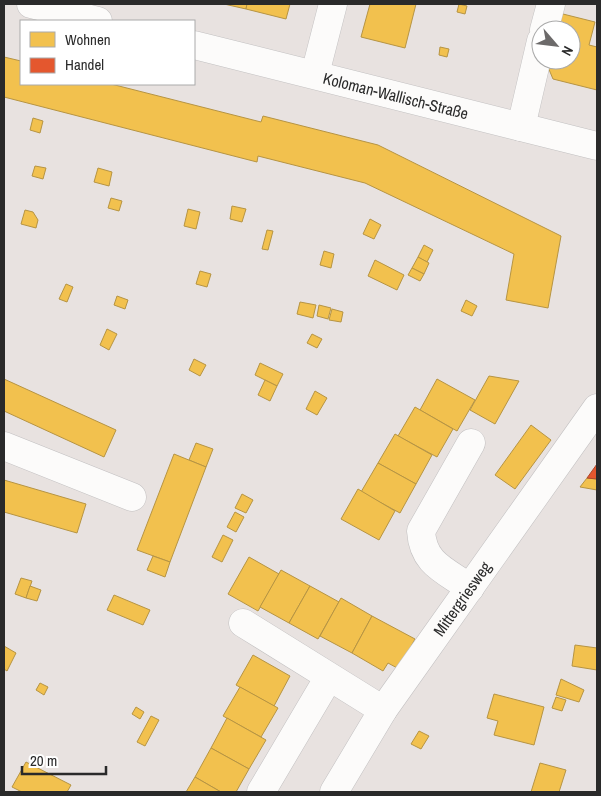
<svg xmlns="http://www.w3.org/2000/svg" width="601" height="796" viewBox="0 0 601 796" font-family="'Archivo Narrow',sans-serif">
<style>
.homes{fill:#f2c14e;stroke:#b69443}
.shops{fill:#e4572e;stroke:#ac4a2d}
.lines{fill:none;stroke-linecap:round;stroke-linejoin:round}
.minor-casing{stroke:#c2c0c1;stroke-width:29}
.minor{stroke:#fcfbfa;stroke-width:28}
.labels{text-anchor:middle;dominant-baseline:central;stroke-width:5;stroke-linejoin:round;paint-order:stroke}
.street-label{font-size:16px;fill:#2a2a2a;stroke:#fff}
</style>
<rect width="100%" height="100%" fill="#e8e2e0"/>
<g class="homes">
<path d="M224 4H247L246 9Z"/>
<path d="M247 4H290L286 19 246 9Z"/>
<path d="M370 4H416L405 48 361 37Z"/>
<path d="M459 4 467 6 465 14 457 12Z"/>
<path d="M555 12 595 22 589 45 597 47V90L553 79 545 60H571V30H551Z"/>
<path d="M440 47 449 49 447 57 439 55Z"/>
<path d="M4 57 21 61V84H111L261 122 263 116 378 145 561 236 548 308 506 300 514 254 365 183 258 156 257 162 4 97Z"/>
<path d="M33 118 43 121 40 133 30 130Z"/>
<path d="M35 166 46 168 43 179 32 176Z"/>
<path d="M98 168 112 172 109 186 94 182Z"/>
<path d="M111 198 122 201 119 211 108 208Z"/>
<path d="M232 206 246 209 242 222 230 219Z"/>
<path d="M188 209 200 212 196 229 184 226Z"/>
<path d="M25 210 33 212 38 220 36 228 21 224Z"/>
<path d="M370 219 381 225 374 239 363 234Z"/>
<path d="M267 230 273 231 268 250 262 249Z"/>
<path d="M424 245 433 250 427 262 418 257Z"/>
<path d="M324 251 334 254 331 268 320 265Z"/>
<path d="M418 257 429 263 424 274 412 268Z"/>
<path d="M375 260 404 275 397 290 368 276Z"/>
<path d="M412 268 424 274 420 281 408 275Z"/>
<path d="M200 271 211 274 207 287 196 284Z"/>
<path d="M66 284 73 287 67 302 59 299Z"/>
<path d="M117 296 128 300 125 309 114 305Z"/>
<path d="M466 300 477 306 472 316 461 311Z"/>
<path d="M300 302 316 305 313 318 297 314Z"/>
<path d="M319 305 331 308 328 319 317 316Z"/>
<path d="M332 309 343 312 341 322 329 320Z"/>
<path d="M107 329 117 334 109 350 100 345Z"/>
<path d="M312 334 322 339 317 348 307 343Z"/>
<path d="M194 359 206 365 200 376 189 370Z"/>
<path d="M260 363 283 374 277 386 255 375Z"/>
<path d="M489 376 519 381 495 424 470 410Z"/>
<path d="M4 379 116 430 104 457 4 411Z"/>
<path d="M437 379 475 400 457 431 420 410Z"/>
<path d="M265 380 277 386 270 401 258 395Z"/>
<path d="M315 391 327 398 317 415 306 409Z"/>
<path d="M415 407 453 429 437 457 398 436Z"/>
<path d="M531 425 551 440 515 489 495 475Z"/>
<path d="M395 434 432 455 416 484 378 463Z"/>
<path d="M196 443 213 449 206 467 189 460Z"/>
<path d="M174 454 206 467 170 562 137 550Z"/>
<path d="M378 463 416 484 400 513 361 492Z"/>
<path d="M587 478 597 479V490L580 487Z"/>
<path d="M4 480 86 504 77 533 4 512Z"/>
<path d="M358 489 395 511 379 540 341 519Z"/>
<path d="M242 494 253 500 246 513 235 508Z"/>
<path d="M235 512 244 517 236 532 227 527Z"/>
<path d="M223 535 233 540 222 562 212 557Z"/>
<path d="M153 556 170 562 165 577 147 570Z"/>
<path d="M249 557 279 574 258 611 228 594Z"/>
<path d="M281 570 310 586 289 623 260 607Z"/>
<path d="M21 578 32 581 26 598 15 594Z"/>
<path d="M30 586 41 590 37 601 26 598Z"/>
<path d="M310 586 339 602 318 639 289 623Z"/>
<path d="M114 595 150 610 143 625 107 610Z"/>
<path d="M341 598 372 616 352 653 320 636Z"/>
<path d="M372 616 415 639 399 669 388 663 383 671 352 653Z"/>
<path d="M575 645 597 648V670L572 666Z"/>
<path d="M4 646 16 653 7 671 4 669Z"/>
<path d="M253 655 290 676 274 706 236 685Z"/>
<path d="M561 679 584 690 579 702 556 695Z"/>
<path d="M40 683 48 687 44 695 36 690Z"/>
<path d="M240 687 278 708 261 737 223 716Z"/>
<path d="M494 694 544 707 534 745 494 735 498 721 487 718Z"/>
<path d="M556 697 566 700 562 711 552 708Z"/>
<path d="M136 707 144 712 140 719 132 714Z"/>
<path d="M151 716 159 720 145 746 137 742Z"/>
<path d="M227 718 266 740 249 769 211 748Z"/>
<path d="M419 731 429 736 421 749 411 744Z"/>
<path d="M211 748 249 769 236 792H221L195 777Z"/>
<path d="M26 762 71 785 67 792H22L12 787Z"/>
<path d="M540 763 566 770 559 792H531Z"/>
<path d="M195 777 221 792H186Z"/>
</g>
<path class="shops" d="M597 464V479L587 478Z"/>
<g class="lines">
<g class="minor-casing">
<g id="minor">
<path d="M31 4 98 21"/>
<path d="M544 30 551 4"/>
<path id="s1" d="M194 45 597 146"/>
<path d="M315 74 333 4"/>
<path d="M521 127 541 41"/>
<path d="M4 446 132 497"/>
<path d="M470 588C445 570 423 564 421 531L471 443"/>
<path d="M243 623 383 710"/>
<path d="M261 792 329 677"/>
<path id="s2" d="M334 792 383 710 597 408"/>
</g>
</g>
<use href="#minor" class="minor"/>
</g>
<g class="labels">
<g class="street-label">
<text stroke="none"><textPath href="#s1" startOffset="208">Koloman-Wallisch-Straße</textPath></text>
<text stroke="none"><textPath href="#s2" startOffset="232">Mittergriesweg</textPath></text>
</g>
</g>
<rect width="601" height="796" fill="none" stroke="#2a2a2a" stroke-width="10"/>
<rect x="20" y="20" width="175" height="65" fill="#ffffff" stroke="#aaaaaa"/>
<rect x="30" y="32" width="25" height="15" fill="#f2c14e" stroke="#aaaaaa"/>
<text x="65" y="45" font-size="15" fill="#2a2a2a">Wohnen</text>
<rect x="30" y="58" width="25" height="15" fill="#e4572e" stroke="#aaaaaa"/>
<text x="65" y="70" font-size="15" fill="#2a2a2a">Handel</text>
<g transform="translate(556 45) rotate(118)"><circle r="24" fill="#ffffff" stroke="#aaaaaa"/>
<path d="M0-4L9 19L0 12L-9 19Z" fill="#6c6a6a"/>
<text y="-8" font-size="14" font-weight="bold" text-anchor="middle" fill="#2a2a2a">N</text>
</g>
<path d="M22 766v8h84v-8" fill="none" stroke="#2a2a2a" stroke-width="2.5"/>
<text x="30" y="766" font-size="15" fill="#2a2a2a" stroke="#ffffff" stroke-width="4" paint-order="stroke">20 m</text>
</svg>
